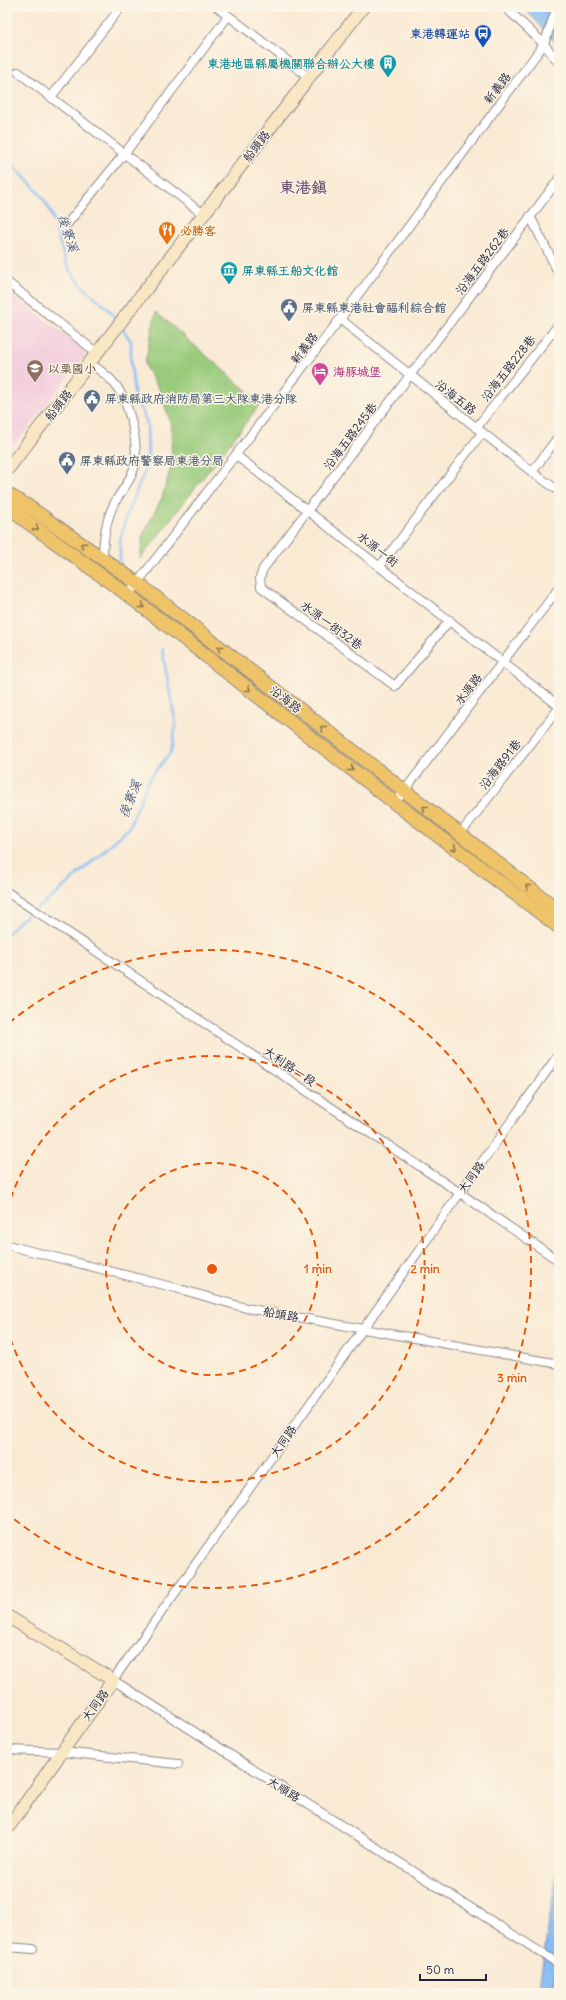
<svg xmlns="http://www.w3.org/2000/svg" width="566" height="2000" viewBox="0 0 566 2000" font-family="Delius,'LXGW WenKai TC',sans-serif">
<style>
.built{fill:#f3cfde}
.green{fill:#99cb7b;stroke:#5e765b}
.water{fill:#86bcf5;stroke:#546f98}
.lines{fill:none;stroke-linecap:round;stroke-linejoin:round}
.stream{stroke:#86bcf5;stroke-width:2.5}
.street-casing{stroke:#8e8688;stroke-width:10}
.secondary-casing{stroke:#8e8688;stroke-width:14}
.primary-casing{stroke:#8e8688;stroke-width:15}
.street{stroke:#fff;stroke-width:8}
.secondary{stroke:#f9e7c3;stroke-width:12}
.primary{stroke:#efc469;stroke-width:13}
.oneway{stroke:#887352}
.ring{fill:none;stroke:#e8590c;stroke-width:2;stroke-dasharray:7 5}
.labels{text-anchor:middle;dominant-baseline:central;stroke-width:3;stroke-linejoin:round;paint-order:stroke}
.transit-label{font-size:12px;font-weight:bold;fill:#164399;stroke:#fcf5e5;text-anchor:end}
.culture-label{font-size:12px;font-weight:bold;fill:#0d838f;stroke:#fcf5e5;text-anchor:end}
.street-label{font-size:12px;fill:#22223b;stroke:#fcf5e5}
.food-label{font-size:12px;font-weight:bold;fill:#c56008;stroke:#fcf5e5;text-anchor:start}
.service-label{font-size:12px;font-weight:bold;fill:#4e5e75;stroke:#fcf5e5;text-anchor:start}
.education-label{font-size:12px;font-weight:bold;fill:#785e54;stroke:#fcf5e5;text-anchor:start}
.hotel-label{font-size:12px;font-weight:bold;fill:#b23c85;stroke:#fcf5e5;text-anchor:start}
.water-label{font-size:13px;font-style:italic;fill:#45587c;stroke:#fcf5e5}
.district-label{font-size:16px;font-weight:bold;fill:#69516d;stroke:#fcf5e5}
.centre{fill:#e8590c;stroke:#fcf5e5;stroke-width:2}
.ring-label{font-size:12px;text-anchor:middle;font-weight:bold;fill:#e8590c;stroke:#fcf5e5;stroke-width:3;stroke-linejoin:round;paint-order:stroke}
</style>
<rect width="100%" height="100%" fill="#fcf5e5"/>
<filter id="ink" filterUnits="userSpaceOnUse"><feTurbulence type="fractalNoise" baseFrequency=".025" numOctaves="2"/><feDisplacementMap in="SourceGraphic" scale="8" xChannelSelector="R" yChannelSelector="G"/><feConvolveMatrix kernelMatrix="1 2 1 2 8 2 1 2 1" color-interpolation-filters="sRGB"/></filter>
<filter id="wash" filterUnits="userSpaceOnUse"><feTurbulence type="fractalNoise" baseFrequency=".012" numOctaves="4" result="noise"/><feDisplacementMap in="SourceGraphic" scale="16" xChannelSelector="R" yChannelSelector="G"/><feGaussianBlur stdDeviation="0.9" result="paint"/><feColorMatrix in="noise" values="0 0 0 0 0 0 0 0 0 0 0 0 0 0 0 0 0 1.4 0 .05"/><feComposite in="paint" operator="in"/></filter>
<g filter="url(#wash)">
<rect width="100%" height="100%" fill="#f9ead4"/>
<path class="built" d="M7 291 88 352 7 455Z"/>
<path class="green" d="M156 312 261 403 140 559 143 535 162 498 172 464 171 423 159 389 146 368 145 363Z"/>
<g class="water">
<path d="M523 7H550L559 16V46Z"/>
<path d="M559 1859V1951L552 1993H538Z"/>
</g>
<g class="lines">
<g class="stream">
<path d="M7 40 9 41 7 63"/>
<path d="M7 160C19 172 42 193 49 209 59 228 59 252 70 270 82 291 105 301 118 321"/>
<path d="M120 564V541L126 517 148 463 147 422 134 394 131 363V341L121 327"/>
<path d="M36 909 54 896 129 828 149 779 171 752 176 725 162 649"/>
<path d="M7 934 18 922 32 912"/>
</g>
</g>
</g>
<g filter="url(#ink)">
<g class="lines">
<g class="street-casing">
<g id="street">
<path d="M217 7 310 78"/>
<path d="M505 7 544 44 559 63"/>
<path d="M18 72 203 214"/>
<path d="M51 97 121 7"/>
<path d="M530 216 559 274"/>
<path d="M68 223 125 153 228 16"/>
<path d="M7 282 97 353"/>
<path d="M340 319 532 472 559 491"/>
<path d="M90 363C101 371 114 380 120 392 131 412 138 442 135 464 133 478 122 490 115 502 106 519 103 540 103 559"/>
<path d="M476 428 559 324"/>
<path d="M237 456 559 706"/>
<path d="M532 472 559 436"/>
<path d="M380 566 482 433"/>
<path d="M128 595 340 319 544 44 557 7"/>
<path d="M450 620 395 686 261 587 260 578 263 569 559 179"/>
<path d="M395 803 559 588"/>
<path d="M460 834 559 708"/>
<path d="M7 892 460 1193 559 1261"/>
<path d="M559 1054 113 1680 559 1964"/>
<path d="M7 1245 176 1288 246 1308 559 1364"/>
<path d="M7 1750 62 1752 178 1764"/>
<path d="M7 1947 33 1949"/>
</g>
</g>
<g class="secondary-casing">
<g id="secondary">
<path d="M7 470 363 7"/>
<path d="M7 1616 113 1680 7 1829"/>
</g>
</g>
<g class="primary-casing">
<g id="primary">
<path d="M7 494 26 505 137 583 559 911"/>
<path d="M7 502 22 518 128 595 395 803 559 927"/>
</g>
</g>
<use href="#street" class="street"/>
<use href="#secondary" class="secondary"/>
<use href="#primary" class="primary"/>
</g>
<defs><path id="oneway-chevron" d="M-2-3.5L2.5 0L-2 3.5" fill="none" stroke-width="1.6" stroke-linecap="round" stroke-linejoin="round"/></defs>
<g class="oneway">
<use href="#oneway-chevron" transform="translate(36 528) rotate(35)"/>
<use href="#oneway-chevron" transform="translate(83 545) rotate(-145)"/>
<use href="#oneway-chevron" transform="translate(142 606) rotate(38)"/>
<use href="#oneway-chevron" transform="translate(220 648) rotate(-142)"/>
<use href="#oneway-chevron" transform="translate(248 689) rotate(38)"/>
<use href="#oneway-chevron" transform="translate(323 728) rotate(-142)"/>
<use href="#oneway-chevron" transform="translate(351 769) rotate(38)"/>
<use href="#oneway-chevron" transform="translate(425 808) rotate(-142)"/>
<use href="#oneway-chevron" transform="translate(454 848) rotate(37)"/>
<use href="#oneway-chevron" transform="translate(528 887) rotate(-142)"/>
</g>
</g>
<g class="ring">
<circle cx="212" cy="1269" r="106"/>
<path d="M7 1210A213 213 0 1 1 7 1328"/>
<path d="M9 1023A319 319 0 1 1 9 1515"/>
</g>
<defs>
<g id="bus-pin" transform="scale(0.9)"><path d="M0 17L-7.5 6A9.5 9.5 0 1 1 7.5 6Z" fill="#1a4fb4" stroke="#fcf5e5"/><path d="M-5-6H5V4H4V6H2V4H-2V6H-4V4H-5ZM-3.5-4V0h7V-4ZM-3.5 1.2v1.5H-2V1.2ZM2 1.2v1.5H3.5V1.2Z" fill="#fff"/></g>
<g id="building-pin" transform="scale(0.9)"><path d="M0 17L-7.5 6A9.5 9.5 0 1 1 7.5 6Z" fill="#0f9aa8" stroke="#fcf5e5"/><path d="M-4-6H4V6H1V3H-1V6H-4ZM-2.5-4.3h1.7v1.8h-1.7ZM.8-4.3h1.7v1.8H.8ZM-2.5-1h1.7V.8h-1.7ZM.8-1h1.7V.8H.8Z" fill="#fff"/></g>
<g id="restaurant-pin" transform="scale(0.9)"><path d="M0 17L-7.5 6A9.5 9.5 0 1 1 7.5 6Z" fill="#e8710a" stroke="#fcf5e5"/><path d="M-5-6h1v4h1v-4h1v4h1v-4h1v5L-1.5 .5V6h-2V.5L-5-1ZM5-6V6H3V1.5H1.5Q1.5-4 5-6Z" fill="#fff"/></g>
<g id="museum-pin" transform="scale(0.9)"><path d="M0 17L-7.5 6A9.5 9.5 0 1 1 7.5 6Z" fill="#0f9aa8" stroke="#fcf5e5"/><path d="M0-6L6-3V-2H-6V-3ZM-5-1h2V3h-2ZM-1-1h2V3h-2ZM3-1h2V3H3ZM-6 4H6V6H-6Z" fill="#fff"/></g>
<g id="civic-pin" transform="scale(0.9)"><path d="M0 17L-7.5 6A9.5 9.5 0 1 1 7.5 6Z" fill="#5c6f8a" stroke="#fcf5e5"/><path d="M-.6-6.5H3V-4.5H.6V-3L4-1V1h2V6H-6V1h2V-1L-.6-3ZM-1.2 2.5V6h2.4V2.5Z" fill="#fff"/></g>
<g id="school-pin" transform="scale(0.9)"><path d="M0 17L-7.5 6A9.5 9.5 0 1 1 7.5 6Z" fill="#8d6e63" stroke="#fcf5e5"/><path d="M0-5L7-2L0 1L-7-2ZM-4 1L0 2.5L4 1V4Q0 6-4 4Z" fill="#fff"/></g>
<g id="hotel-pin" transform="scale(0.9)"><path d="M0 17L-7.5 6A9.5 9.5 0 1 1 7.5 6Z" fill="#d1479c" stroke="#fcf5e5"/><path d="M-6-4.5h1.5V1H6V5H4.5V3h-9V5H-6ZM-4 0a1.8 1.8 0 1 1 3.6 0ZM.5 0V-2.5h3Q6-2.5 6 0Z" fill="#fff"/></g>
</defs>
<g fill-rule="evenodd">
<use href="#bus-pin" x="483" y="33"/>
<use href="#building-pin" x="388" y="63"/>
<use href="#restaurant-pin" x="167" y="230"/>
<use href="#museum-pin" x="229" y="270"/>
<use href="#civic-pin" x="289" y="307"/>
<use href="#school-pin" x="35" y="368"/>
<use href="#hotel-pin" x="320" y="371"/>
<use href="#civic-pin" x="92" y="398"/>
<use href="#civic-pin" x="67" y="460"/>
</g>
<g class="labels">
<g class="transit-label">
<text x="470" y="33">東港轉運站</text>
</g>
<g class="culture-label">
<text x="375" y="63">東港地區縣屬機關聯合辦公大樓</text>
<text x="242" y="270" text-anchor="start">屏東縣王船文化館</text>
</g>
<g class="street-label">
<text transform="translate(497 88) rotate(-53)">新義路</text>
<text transform="translate(256 146) rotate(-52)">船頭路</text>
<text transform="translate(482 261) rotate(-53)">沿海五路262巷</text>
<text transform="translate(304 348) rotate(-53)">新義路</text>
<text transform="translate(508 368) rotate(-52)">沿海五路228巷</text>
<text transform="translate(456 397) rotate(38)">沿海五路</text>
<text transform="translate(58 405) rotate(-52)">船頭路</text>
<text transform="translate(350 436) rotate(-53)">沿海五路245巷</text>
<text transform="translate(378 549) rotate(38)">水源一街</text>
<text transform="translate(332 625) rotate(36)">水源一街32巷</text>
<text transform="translate(468 689) rotate(-52)">水源路</text>
<text transform="translate(286 699) rotate(38)">沿海路</text>
<text transform="translate(500 764) rotate(-52)">沿海路91巷</text>
<text transform="translate(290 1066) rotate(34)">大利路一段</text>
<text transform="translate(471 1177) rotate(-54)">大同路</text>
<text transform="translate(281 1314) rotate(10)">船頭路</text>
<text transform="translate(283 1441) rotate(-55)">大同路</text>
<text transform="translate(95 1705) rotate(-54)">大同路</text>
<text transform="translate(284 1789) rotate(32)">大順路</text>
</g>
<g class="food-label">
<text x="180" y="230">必勝客</text>
</g>
<g class="service-label">
<text x="302" y="307">屏東縣東港社會福利綜合館</text>
<text x="105" y="398">屏東縣政府消防局第三大隊東港分隊</text>
<text x="80" y="460">屏東縣政府警察局東港分局</text>
</g>
<g class="education-label">
<text x="48" y="368">以栗國小</text>
</g>
<g class="hotel-label">
<text x="333" y="371">海豚城堡</text>
</g>
<g class="water-label">
<text transform="translate(68 233) rotate(72)">後寮溪</text>
<text transform="translate(130 799) rotate(-68)">後寮溪</text>
</g>
<g class="district-label">
<text x="303" y="187">東港鎮</text>
</g>
</g>
<circle cx="212" cy="1269" r="6" class="centre"/>
<g class="ring-label">
<text x="318" y="1273">1 min</text>
<text x="425" y="1273">2 min</text>
<text x="512" y="1382">3 min</text>
</g>
<rect width="566" height="2000" fill="none" stroke="#fcf5e5" stroke-width="24"/>
<path d="M420 1974v6h66v-6" fill="none" stroke="#22223b" stroke-width="2"/>
<text x="426" y="1974" font-size="12" fill="#22223b" stroke="#fcf5e5" stroke-width="3" paint-order="stroke">50 m</text>
</svg>
